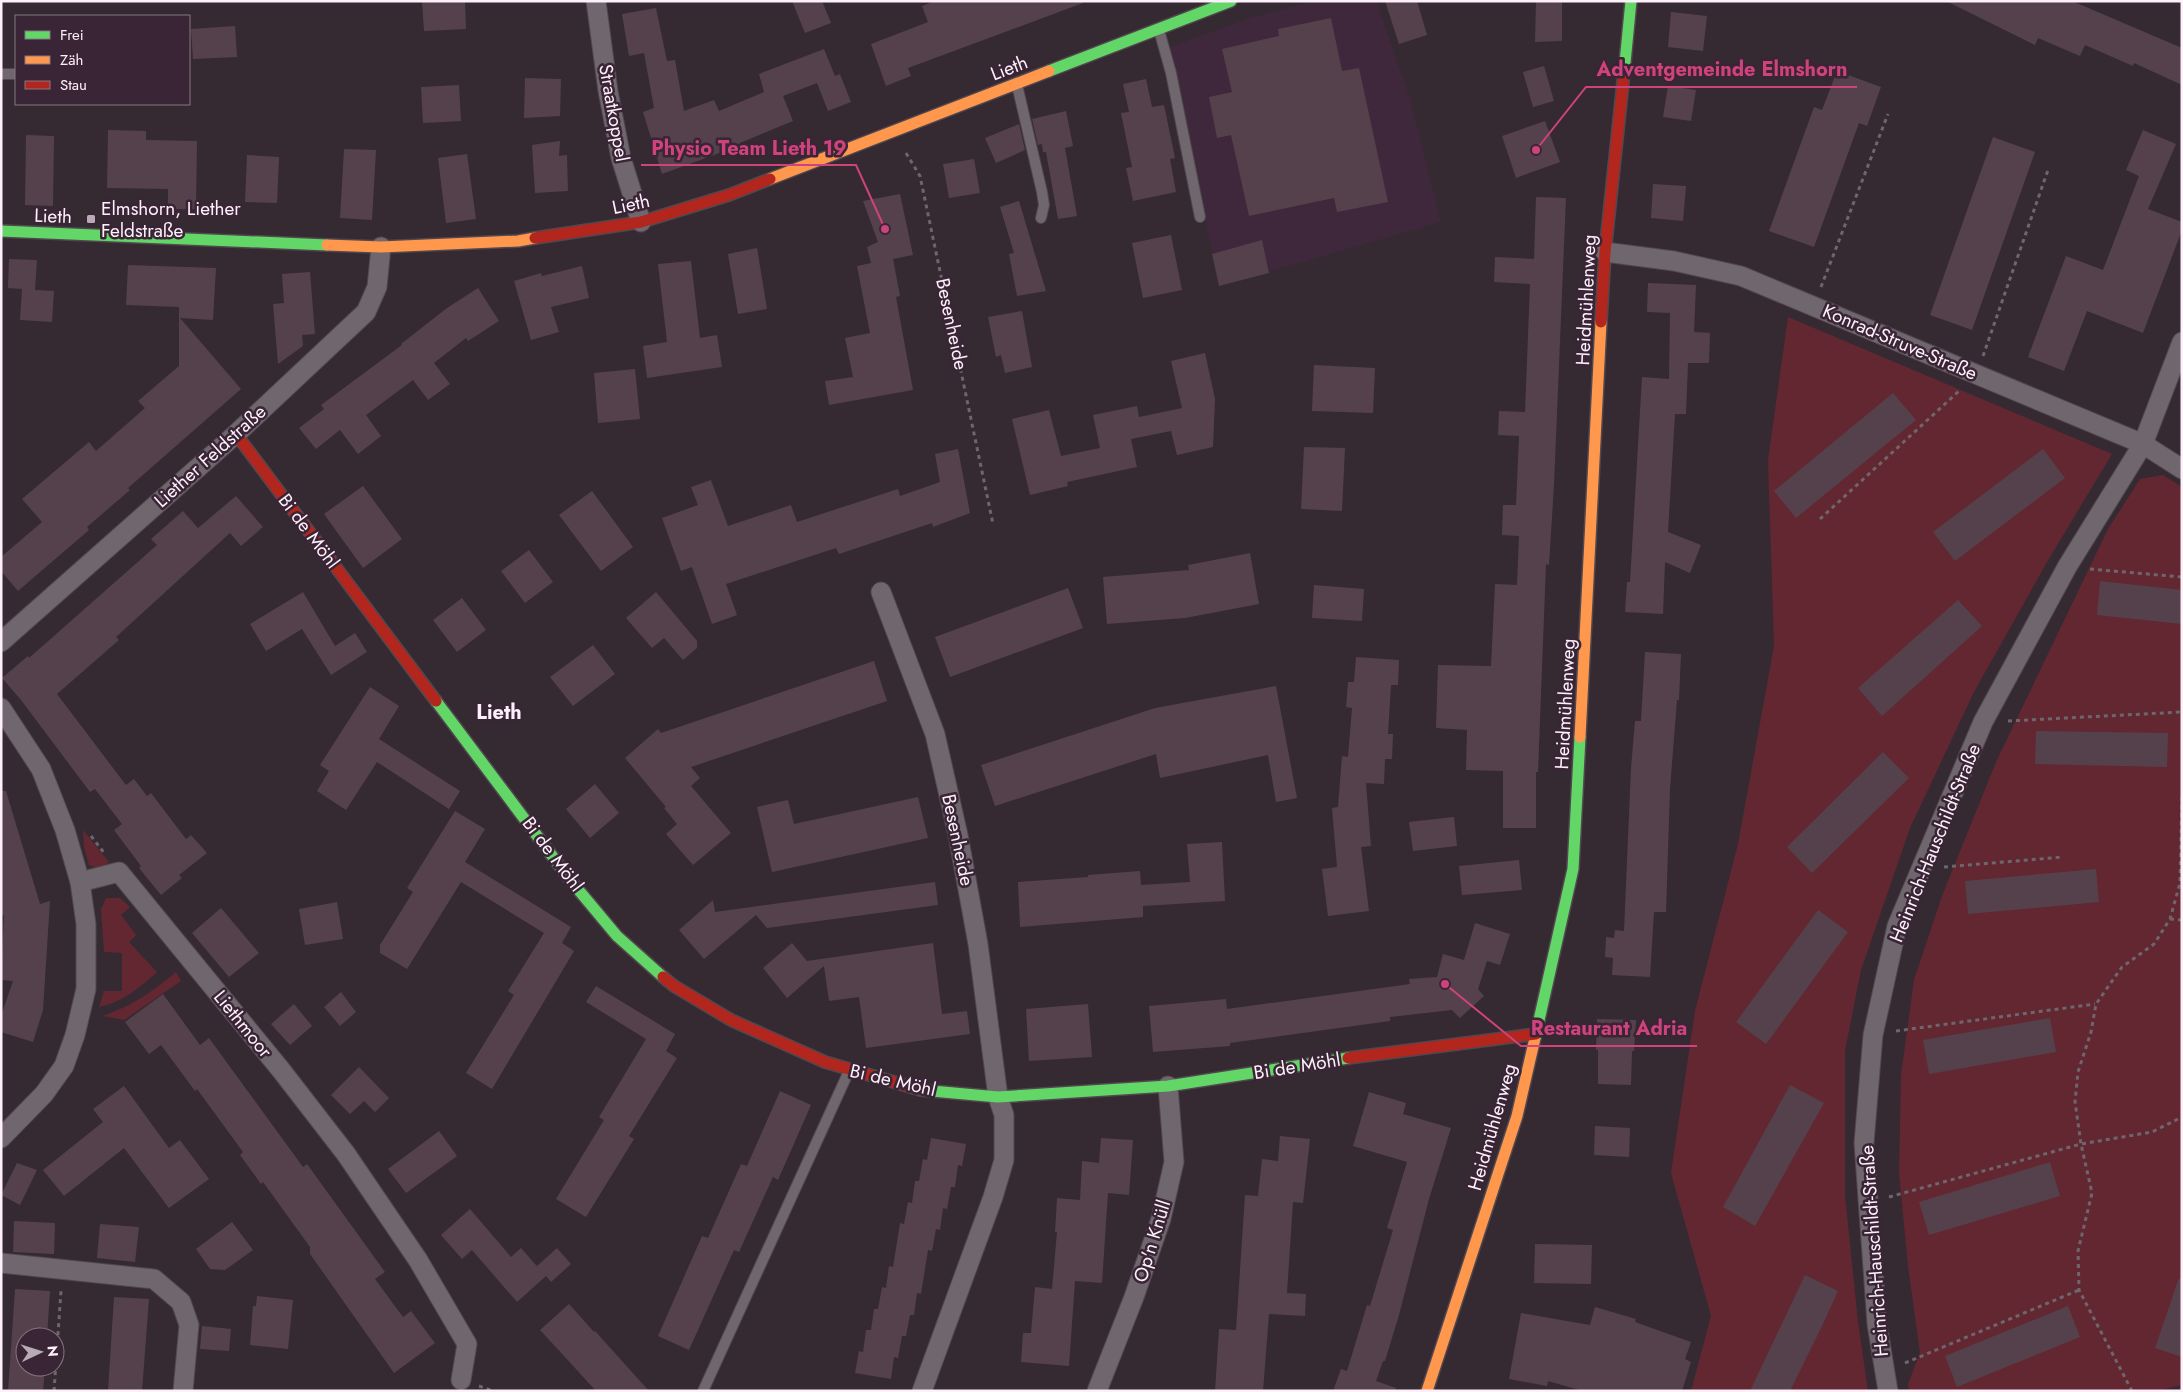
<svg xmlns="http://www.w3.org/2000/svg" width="2183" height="1392" viewBox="0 0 2183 1392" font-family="Jost,sans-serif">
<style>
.built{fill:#3f283c}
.green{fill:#632731}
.building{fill:#55414b}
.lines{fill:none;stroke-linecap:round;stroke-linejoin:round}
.lane-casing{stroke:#51474f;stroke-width:12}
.street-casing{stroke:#51474f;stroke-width:21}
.fast-casing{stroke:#51474f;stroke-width:14}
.slow-casing{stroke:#51474f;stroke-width:14}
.jam-casing{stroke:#51474f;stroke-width:14}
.path{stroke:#6e666c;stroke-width:3;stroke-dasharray:4 4;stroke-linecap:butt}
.lane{stroke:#70666e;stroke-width:10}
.street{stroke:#70666e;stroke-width:19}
.fast{stroke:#63d668;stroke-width:11}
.slow{stroke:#ff974d;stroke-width:11}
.jam{stroke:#b3261e;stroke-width:11}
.poi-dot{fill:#b8abb5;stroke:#392535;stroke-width:2}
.labels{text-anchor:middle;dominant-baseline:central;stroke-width:5;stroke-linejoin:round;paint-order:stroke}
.street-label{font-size:19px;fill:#fef0fb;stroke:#392535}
.poi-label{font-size:19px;fill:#fef0fb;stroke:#392535;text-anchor:start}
.neighbourhood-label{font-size:20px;font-weight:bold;fill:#fef0fb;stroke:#392535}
.leader{fill:none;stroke:#ce437b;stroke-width:2}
.callout-dot{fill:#ce437b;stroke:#392535;stroke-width:2}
.callout-label{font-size:20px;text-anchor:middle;font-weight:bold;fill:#ce437b;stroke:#392535;stroke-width:5;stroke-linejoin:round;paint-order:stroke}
</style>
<rect width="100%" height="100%" fill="#352a32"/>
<path class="built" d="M1315 1H1376L1409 95 1441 222 1219 286 1170 47 1250 18Z"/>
<g class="green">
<path d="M1788 317 2112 454 2047 562 1974 692 1910 828 1861 970 1845 1051V1195L1858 1322 1868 1391H1691L1711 1316 1671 1173 1695 1011 1738 844 1774 646 1768 460Z"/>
<path d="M2163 475 2182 487V1385L2157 1391H1909L1908 1384 1920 1353 1908 1266 1899 1173 1901 1075 1914 980 1942 896 1996 762 2108 529 2140 479Z"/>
<path d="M83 830 109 862 100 869 89 865 84 847Z"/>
<path d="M106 898H120L130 907 121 915 136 935 129 942 157 972C139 988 123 1002 99 1007L104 991H122V953L104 952 101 909Z"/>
<path d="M176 972 181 981 124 1020 103 1016C135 1004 149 994 176 972Z"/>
</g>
<g class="building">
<path d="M422 1H465L466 29 424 31Z"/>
<path d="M792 1H822L831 23 805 33Z"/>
<path d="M935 1H1083V3L908 68 911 76 886 86 871 44 928 22 922 6Z"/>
<path d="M1385 1H1417L1427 35 1399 44Z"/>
<path d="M1536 1H1562V41L1535 42Z"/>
<path d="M1946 1H2072L2182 48V85L2134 63 2133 66 2085 45 2080 56 2038 38 2035 45Z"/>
<path d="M656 8 667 61 675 60 684 111 714 100 719 111 764 92 759 74 824 49 835 76 840 74 851 102 828 111 817 83 783 96 793 121 740 143 741 145 662 174 643 112 654 108 644 53 629 56 622 14Z"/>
<path d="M1671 12 1707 16 1703 51 1668 47Z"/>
<path d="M1331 18 1342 71 1359 68 1388 202 1337 212 1334 198 1249 216 1231 135 1217 138 1209 97 1232 92 1222 49 1279 36 1278 29Z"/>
<path d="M235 26 237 57 193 59 191 29Z"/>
<path d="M1544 66 1554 101 1533 107 1523 72Z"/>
<path d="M1837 71 1881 87 1867 126 1859 123 1814 247 1769 231 1814 107 1822 110Z"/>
<path d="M525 78 561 79 560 116 524 118Z"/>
<path d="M1146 79 1152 107 1164 105 1175 158 1170 159 1176 192 1133 201 1126 168 1132 167 1121 113 1129 112 1123 84Z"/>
<path d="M459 85 461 121 423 123 421 87Z"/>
<path d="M1668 86 1696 90 1691 121 1663 117Z"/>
<path d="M1066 111 1073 146 1065 148 1077 216 1058 219 1046 152H1043L1042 144 1038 145 1032 119Z"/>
<path d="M1545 121 1560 162 1516 178 1502 136Z"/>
<path d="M1019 124 1025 150 996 163 985 138Z"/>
<path d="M108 130 146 131V140L197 141 196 209H168V189L107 188Z"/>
<path d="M2143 130 2176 144 2148 209 2182 222V230L2143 333 2087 311 2064 371 2028 357 2066 256 2103 270 2139 176 2126 170Z"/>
<path d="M26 135 54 136 53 206 25 205Z"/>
<path d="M1993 137 2035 152 1972 330 1930 315Z"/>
<path d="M560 141 559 156 567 155 568 191 535 193 532 145Z"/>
<path d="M344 149 376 150 372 220 340 218Z"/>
<path d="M467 154 476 219 446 223 438 158Z"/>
<path d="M247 155 279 157 277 203 245 202Z"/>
<path d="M974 159 980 193 949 198 943 164Z"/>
<path d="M1653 184 1686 186 1683 221 1651 218Z"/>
<path d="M900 194 913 255 893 259 900 296 896 297 913 390 829 405 825 381 853 377 845 338 870 333 857 266 871 263 867 247 878 242 863 201Z"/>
<path d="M1536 197 1566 198 1554 485 1549 565 1546 564 1538 772H1536V828H1503V771L1466 770 1467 730 1436 728 1438 665 1491 666 1495 584 1517 585 1519 536 1502 535 1503 505H1516L1519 436 1498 435 1499 411 1525 412 1530 284 1494 282 1495 257 1534 259Z"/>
<path d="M1019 201 1046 291 1017 296 1009 254 1014 253 1000 207Z"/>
<path d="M1171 235 1182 290 1143 298 1132 243Z"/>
<path d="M1262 240 1269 273 1219 286 1212 254Z"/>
<path d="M757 248 767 309 738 314 728 254Z"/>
<path d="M9 259 37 260 35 290 54 291 52 322 20 320 22 289 8 288Z"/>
<path d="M691 261 700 338 717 335 722 367 647 378 643 346 667 342 658 264Z"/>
<path d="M128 265 216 268 213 320 180 318 241 389 128 488 130 490 87 527 89 530 18 591 1 571V557L42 522 22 499 89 442 96 451 145 408 138 401 179 366V307L126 305Z"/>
<path d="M582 266 589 298 551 307 559 332 531 340 514 281 541 273 542 276Z"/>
<path d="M310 272 315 334 302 335 303 346 278 364 273 304 284 303 282 274Z"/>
<path d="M1648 283 1696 285 1694 332 1710 333 1709 363H1688L1686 414H1675L1668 532 1701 545 1690 573 1665 562 1663 614 1625 612 1627 582H1630L1642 377 1669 379 1670 313 1647 312Z"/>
<path d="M478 288 499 321 468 341 466 338 434 363 450 384 428 400 413 380 366 415 381 436 358 454 340 430 316 449 299 428 324 409 321 405 402 345 401 344 447 308Z"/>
<path d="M1022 311 1032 367 1005 373 1001 355 996 357 988 317Z"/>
<path d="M1205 353 1215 399 1213 447 1177 455 1171 431 1131 439 1137 467 1067 482 1068 486 1030 495 1012 419 1049 410 1061 456 1100 448 1093 415 1137 406 1139 417 1182 408 1171 361Z"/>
<path d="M1314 365 1375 368 1373 413 1312 411Z"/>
<path d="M635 369 640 419 598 423 594 373Z"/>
<path d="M1893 393 1916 420 1796 518 1774 491Z"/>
<path d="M1304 447 1345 448 1342 511 1301 509Z"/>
<path d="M958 449 970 513 933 527 932 523 839 554 836 548 726 584 737 615 712 624 692 567 681 571 662 518 698 505 691 487 711 480 728 526 791 505 797 522 898 489 900 496 940 482 935 454Z"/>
<path d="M2043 449 2065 478 1955 561 1933 532Z"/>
<path d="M363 486 402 539 363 568 324 514Z"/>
<path d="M592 491 633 547 601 571 559 515Z"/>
<path d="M236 496 263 527 241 546 230 533 116 637 119 640 57 694 126 785 134 779 147 796 151 793 186 839 191 835 207 853 179 875 182 878 161 895 139 868 141 866 114 830 122 824 95 789 90 792 21 700 2 678 28 656 29 658 157 545 151 539 183 511 198 528Z"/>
<path d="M529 550 553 582 525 603 501 571Z"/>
<path d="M1250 553 1259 604 1185 618 1107 624 1103 577 1189 570 1188 565Z"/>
<path d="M2100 581 2182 590V624L2097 615Z"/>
<path d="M1314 585 1364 589 1362 621 1312 618Z"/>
<path d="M1068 588 1083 628 950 677 935 637Z"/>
<path d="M303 592 335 646 355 633 367 652 331 675 302 629 266 651 250 624Z"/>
<path d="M656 592 697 641V648L683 660 664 638 652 648 626 618Z"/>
<path d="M462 598 486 630 457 652 433 620Z"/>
<path d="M1958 600 1982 626 1882 716 1858 688Z"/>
<path d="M593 645 615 674 573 706 550 677Z"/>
<path d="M1645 652 1681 654 1679 700H1677L1670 789 1666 912H1654L1650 977 1612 975 1613 958 1605 957 1606 937 1614 938 1615 930 1624 931 1631 768 1635 721H1641Z"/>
<path d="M1356 657 1399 660 1398 685H1391L1388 734H1393L1392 759H1385L1384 784 1366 783 1371 846 1361 847 1369 911 1328 916 1322 869 1337 867 1332 808 1338 807 1342 756 1348 757 1352 708 1346 707 1348 682H1354Z"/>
<path d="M874 661 887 701 691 767 700 778 691 786 731 833 693 865 666 834 677 824 664 808 666 807 625 758 658 729 661 733Z"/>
<path d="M1276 686 1297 798 1276 802 1268 755 1160 778 1156 754 995 806 981 765 1155 708Z"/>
<path d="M370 687 399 706 379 739 460 791 449 809 377 762 346 810 317 791 329 771 320 765Z"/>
<path d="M2036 731 2168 733 2167 767 2035 764Z"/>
<path d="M1883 752 1909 778 1812 873 1787 847Z"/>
<path d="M595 784 619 813 590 838 566 809Z"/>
<path d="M1 791H6L40 904 50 901 43 1010 33 1042 1 1032V1016L13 981 1 980 4 915 1 916Z"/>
<path d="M918 797 928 838 772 872 757 807 788 800 794 824Z"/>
<path d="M455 811 485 829 465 862 571 927 562 943 574 951 492 1089 466 1073 514 995 508 991 544 933 461 882 407 969 380 953V945L413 892 407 888Z"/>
<path d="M1454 817 1457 846 1413 851 1409 822Z"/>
<path d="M1222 842 1225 901 1143 906V917L1020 927 1018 882 1088 877V875L1140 871 1141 885 1190 882 1187 844Z"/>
<path d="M1519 860 1522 890 1462 895 1459 866Z"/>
<path d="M2096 869 2099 902 1968 914 1965 881Z"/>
<path d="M935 882 938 905 767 928 756 915 704 959 679 930 713 900 715 912Z"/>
<path d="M337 902 343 939 305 945 299 909Z"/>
<path d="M221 908 259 953 229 977 192 933Z"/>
<path d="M1818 910 1848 932 1766 1044 1736 1022Z"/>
<path d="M1475 923 1510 934 1500 965 1487 961 1478 989 1484 996 1460 1018 1452 1010 1390 1017V1021L1230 1043V1046L1153 1052 1149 1006 1226 999 1227 1009 1410 984 1409 979 1437 977 1443 954 1464 960Z"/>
<path d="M792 943 807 961 933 943 942 1014 967 1011 970 1034 866 1048 859 997 829 1001 824 966 787 998 763 968Z"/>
<path d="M596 986 675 1034 666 1051 677 1058 629 1136 634 1139 586 1217 556 1199 604 1120 599 1117 646 1039 586 1002Z"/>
<path d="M341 992 356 1012 340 1026 324 1007Z"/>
<path d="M163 994 200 1045 209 1038 303 1167 307 1164 385 1272 375 1279 403 1317 411 1311 435 1343 394 1373 310 1254V1247L263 1182 261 1184 240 1155 243 1152 197 1089 195 1091 161 1045 149 1054 125 1022Z"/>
<path d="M294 1004 312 1026 290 1045 271 1024Z"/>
<path d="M1088 1004 1092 1057 1029 1061 1026 1009Z"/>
<path d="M2050 1018 2056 1052 1929 1074 1923 1040Z"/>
<path d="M1597 1019 1636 1020 1634 1051H1632L1631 1085 1598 1084V1050H1596Z"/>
<path d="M359 1067 389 1098 375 1112 364 1101 350 1114 331 1095Z"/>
<path d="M1790 1085 1824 1103 1755 1226 1723 1207Z"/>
<path d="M124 1086 169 1148 180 1140 209 1179 169 1208 124 1148 64 1196 43 1170 103 1122 93 1109Z"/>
<path d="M780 1091 811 1105 778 1180 773 1177 739 1252 734 1250 689 1350 658 1336 702 1236 708 1238 741 1164 747 1166Z"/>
<path d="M1369 1092 1406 1103 1403 1114 1451 1128 1429 1199 1399 1315 1385 1361H1383L1376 1381 1396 1388 1395 1391H1333L1341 1369 1347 1371 1367 1305 1370 1306 1393 1230 1387 1228 1407 1162 1353 1146Z"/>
<path d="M1595 1126 1630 1128 1629 1157 1594 1155Z"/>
<path d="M439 1131 457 1156 406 1193 388 1169Z"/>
<path d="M1280 1136 1310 1139 1303 1203 1293 1202 1287 1293 1306 1294 1305 1316 1269 1314 1263 1391H1215L1219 1329 1236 1330 1245 1195 1258 1196 1262 1159 1278 1161Z"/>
<path d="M931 1138 966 1144 962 1166 958 1165 955 1187H951L947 1209 943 1208 940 1230 936 1229 932 1251 928 1250 921 1294 917 1293 914 1315H910L906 1336H902L898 1358 894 1357 891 1379 855 1373 859 1351 863 1352 866 1330H871L874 1309H878L882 1287 886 1288 889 1266 893 1267 900 1223 904 1224 908 1202 912 1203 915 1181H919L923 1159 927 1160Z"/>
<path d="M1101 1138 1133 1140 1129 1195 1108 1193 1102 1283 1075 1281 1069 1366 1021 1362 1023 1333H1031L1035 1287 1052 1289 1057 1232H1055L1057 1198 1080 1200 1082 1161 1099 1163Z"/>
<path d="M2050 1162 2060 1196 1929 1235 1919 1202Z"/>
<path d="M17 1163 37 1170 20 1205 1 1195Z"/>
<path d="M470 1209 511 1257 521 1248 542 1272 537 1266 557 1248 571 1264 551 1282 546 1276 517 1302 472 1250 462 1259 441 1235Z"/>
<path d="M14 1221 55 1223 54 1254 13 1252Z"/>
<path d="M232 1222 253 1250 225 1270 210 1269 196 1249Z"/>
<path d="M100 1224 139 1227 135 1262 97 1258Z"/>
<path d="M1535 1244 1592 1245 1591 1284 1534 1283Z"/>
<path d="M1805 1275 1838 1291 1823 1324 1790 1391H1750Z"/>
<path d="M2179 1278 2182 1279V1357L2155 1348Z"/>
<path d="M15 1289 50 1291 47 1337H25V1367H45L43 1391H8Z"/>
<path d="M257 1296 293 1300 288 1349 250 1345 253 1306H256Z"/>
<path d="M114 1297 149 1299 142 1391H108Z"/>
<path d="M569 1304 594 1332 595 1331 649 1391H596L565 1357 540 1330Z"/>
<path d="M2068 1306 2080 1337 1957 1387 1945 1356Z"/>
<path d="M1595 1307 1636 1319 1635 1322 1691 1342 1685 1359 1691 1362 1682 1391H1583L1548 1381 1547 1386 1509 1379 1521 1313 1590 1325Z"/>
<path d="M202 1326 231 1329 229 1351 200 1349Z"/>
</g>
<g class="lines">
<g class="lane-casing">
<g id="lane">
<path d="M1159 30 1171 73 1200 217"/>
<path d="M1 74H16"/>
<path d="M1017 85 1042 192 1044 205 1041 218"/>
<path d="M703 1391 849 1071"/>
</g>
</g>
<g class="street-casing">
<g id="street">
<path d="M596 1 608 91 621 158 641 222"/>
<path d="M1605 252 1674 261 1741 276 2143 444 2182 469"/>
<path d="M881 592 935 734 958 835 978 944 998 1097 1004 1115V1160L993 1197 922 1391"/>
<path d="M1 642 236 434 366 312 377 287 381 247"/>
<path d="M1 708 41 769 65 830 80 882 86 924V989L75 1035 64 1066 44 1094 1 1138"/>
<path d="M80 882 119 872 281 1070 346 1154 418 1260 467 1344 461 1380"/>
<path d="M1 1263 154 1279 181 1302 189 1325 183 1391"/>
<path d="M1097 1391 1134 1297 1161 1219 1174 1162 1168 1086"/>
<path d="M1888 1391 1877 1324 1864 1143 1873 1035 1897 926 1983 722 2067 567 2143 444 2182 342"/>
</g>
</g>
<g class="fast-casing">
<g id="fast">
<path d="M1049 71 1231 1"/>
<path d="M1624 73 1631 1"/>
<path d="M1 231 327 245"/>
<path d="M436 701 571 881 617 936 663 977"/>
<path d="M1535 1038 1573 869 1580 737"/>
<path d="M921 1090 998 1097 1168 1086 1348 1058"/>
</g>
</g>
<g class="slow-casing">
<g id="slow">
<path d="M770 179 1049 71"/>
<path d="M327 245 381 247 518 241 535 238"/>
<path d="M1580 737 1601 322"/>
<path d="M1427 1391 1517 1116 1535 1038"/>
</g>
</g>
<g class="jam-casing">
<g id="jam">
<path d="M535 238 641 222 729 195 770 179"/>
<path d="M1601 322 1605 252 1624 73"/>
<path d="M236 434 436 701"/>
<path d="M663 977 674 986 731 1020 825 1062 921 1090"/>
<path d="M1348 1058 1536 1034"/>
</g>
</g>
<g class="path">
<path d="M906 153 920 176 993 524"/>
<path d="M1821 287 1888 114"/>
<path d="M1983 356 2048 170"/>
<path d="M1820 519 1959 391"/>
<path d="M2090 569 2182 577"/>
<path d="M2008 721 2182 712"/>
<path d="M91 836 105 854"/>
<path d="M1944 867 2063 857"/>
<path d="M2170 919 2182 920"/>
<path d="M1896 1031 2095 1004"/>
<path d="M1889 1197 2081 1144 2075 1102 2078 1072 2091 1032 2096 1004 2122 967 2154 944 2170 919 2180 883 2182 795"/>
<path d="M1905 1363 2079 1290"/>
<path d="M479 1386 493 1391"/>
<path d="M54 1391 61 1291"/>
<path d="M2132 1391 2079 1290 2078 1251 2092 1193 2081 1144 2152 1132 2182 1117"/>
</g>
<use href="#lane" class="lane"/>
<use href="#street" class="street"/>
<use href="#fast" class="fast"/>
<use href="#slow" class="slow"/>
<use href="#jam" class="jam"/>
</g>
<rect class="poi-dot" x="86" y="214" width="10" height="10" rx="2.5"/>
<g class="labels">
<g class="street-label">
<text transform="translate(1009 68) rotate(-21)">Lieth</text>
<text transform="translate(614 113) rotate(80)">Straatkoppel</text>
<text transform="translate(631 204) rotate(-12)">Lieth</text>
<text transform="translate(53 216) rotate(2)">Lieth</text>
<text transform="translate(1586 300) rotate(-87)">Heidmühlenweg</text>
<text transform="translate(952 324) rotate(78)">Besenheide</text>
<text transform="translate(1900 342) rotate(23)">Konrad-Struve-Straße</text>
<text transform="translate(210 456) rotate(-42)">Liether Feldstraße</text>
<text transform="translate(309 531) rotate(53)">Bi de Möhl</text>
<text transform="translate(1565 704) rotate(-87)">Heidmühlenweg</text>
<text transform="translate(958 840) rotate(78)">Besenheide</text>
<text transform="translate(1935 843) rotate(-68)">Heinrich-Hauschildt-Straße</text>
<text transform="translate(553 854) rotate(53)">Bi de Möhl</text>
<text transform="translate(243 1024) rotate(51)">Liethmoor</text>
<text transform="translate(1297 1066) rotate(-9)">Bi de Möhl</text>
<text transform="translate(893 1080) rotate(13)">Bi de Möhl</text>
<text transform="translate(1492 1127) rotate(-74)">Heidmühlenweg</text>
<text transform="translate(1152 1241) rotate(-73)">Op'n Knüll</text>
<text transform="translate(1874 1251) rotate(-94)">Heinrich-Hauschildt-Straße</text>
</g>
<g class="poi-label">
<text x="101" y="208">Elmshorn, Liether<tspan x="101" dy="22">Feldstraße</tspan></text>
</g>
<g class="neighbourhood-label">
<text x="499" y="712">Lieth</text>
</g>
</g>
<path class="leader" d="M1536 150L1586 87H1857M885 229L856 165H641M1445 984L1521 1046H1697"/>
<g class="callout-dot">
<circle cx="1536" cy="150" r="5"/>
<circle cx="885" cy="229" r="5"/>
<circle cx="1445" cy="984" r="5"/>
</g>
<g class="callout-label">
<text x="1722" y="76">Adventgemeinde Elmshorn</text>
<text x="749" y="155">Physio Team Lieth 19</text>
<text x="1609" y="1035">Restaurant Adria</text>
</g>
<rect width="2183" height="1392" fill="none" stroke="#fef0fb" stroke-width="5"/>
<rect x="15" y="15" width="175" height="90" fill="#392535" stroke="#887684"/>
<rect x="25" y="31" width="25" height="8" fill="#63d668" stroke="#887684"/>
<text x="60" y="40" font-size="15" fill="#fef0fb">Frei</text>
<rect x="25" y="56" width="25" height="8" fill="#ff974d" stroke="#887684"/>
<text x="60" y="65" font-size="15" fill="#fef0fb">Zäh</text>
<rect x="25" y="81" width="25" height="8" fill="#b3261e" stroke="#887684"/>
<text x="60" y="90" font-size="15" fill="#fef0fb">Stau</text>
<g transform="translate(40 1352) rotate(86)"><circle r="24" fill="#392535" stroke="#887684"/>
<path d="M0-4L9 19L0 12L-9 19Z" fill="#b8abb5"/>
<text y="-8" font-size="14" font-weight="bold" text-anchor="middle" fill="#fef0fb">N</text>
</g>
</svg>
